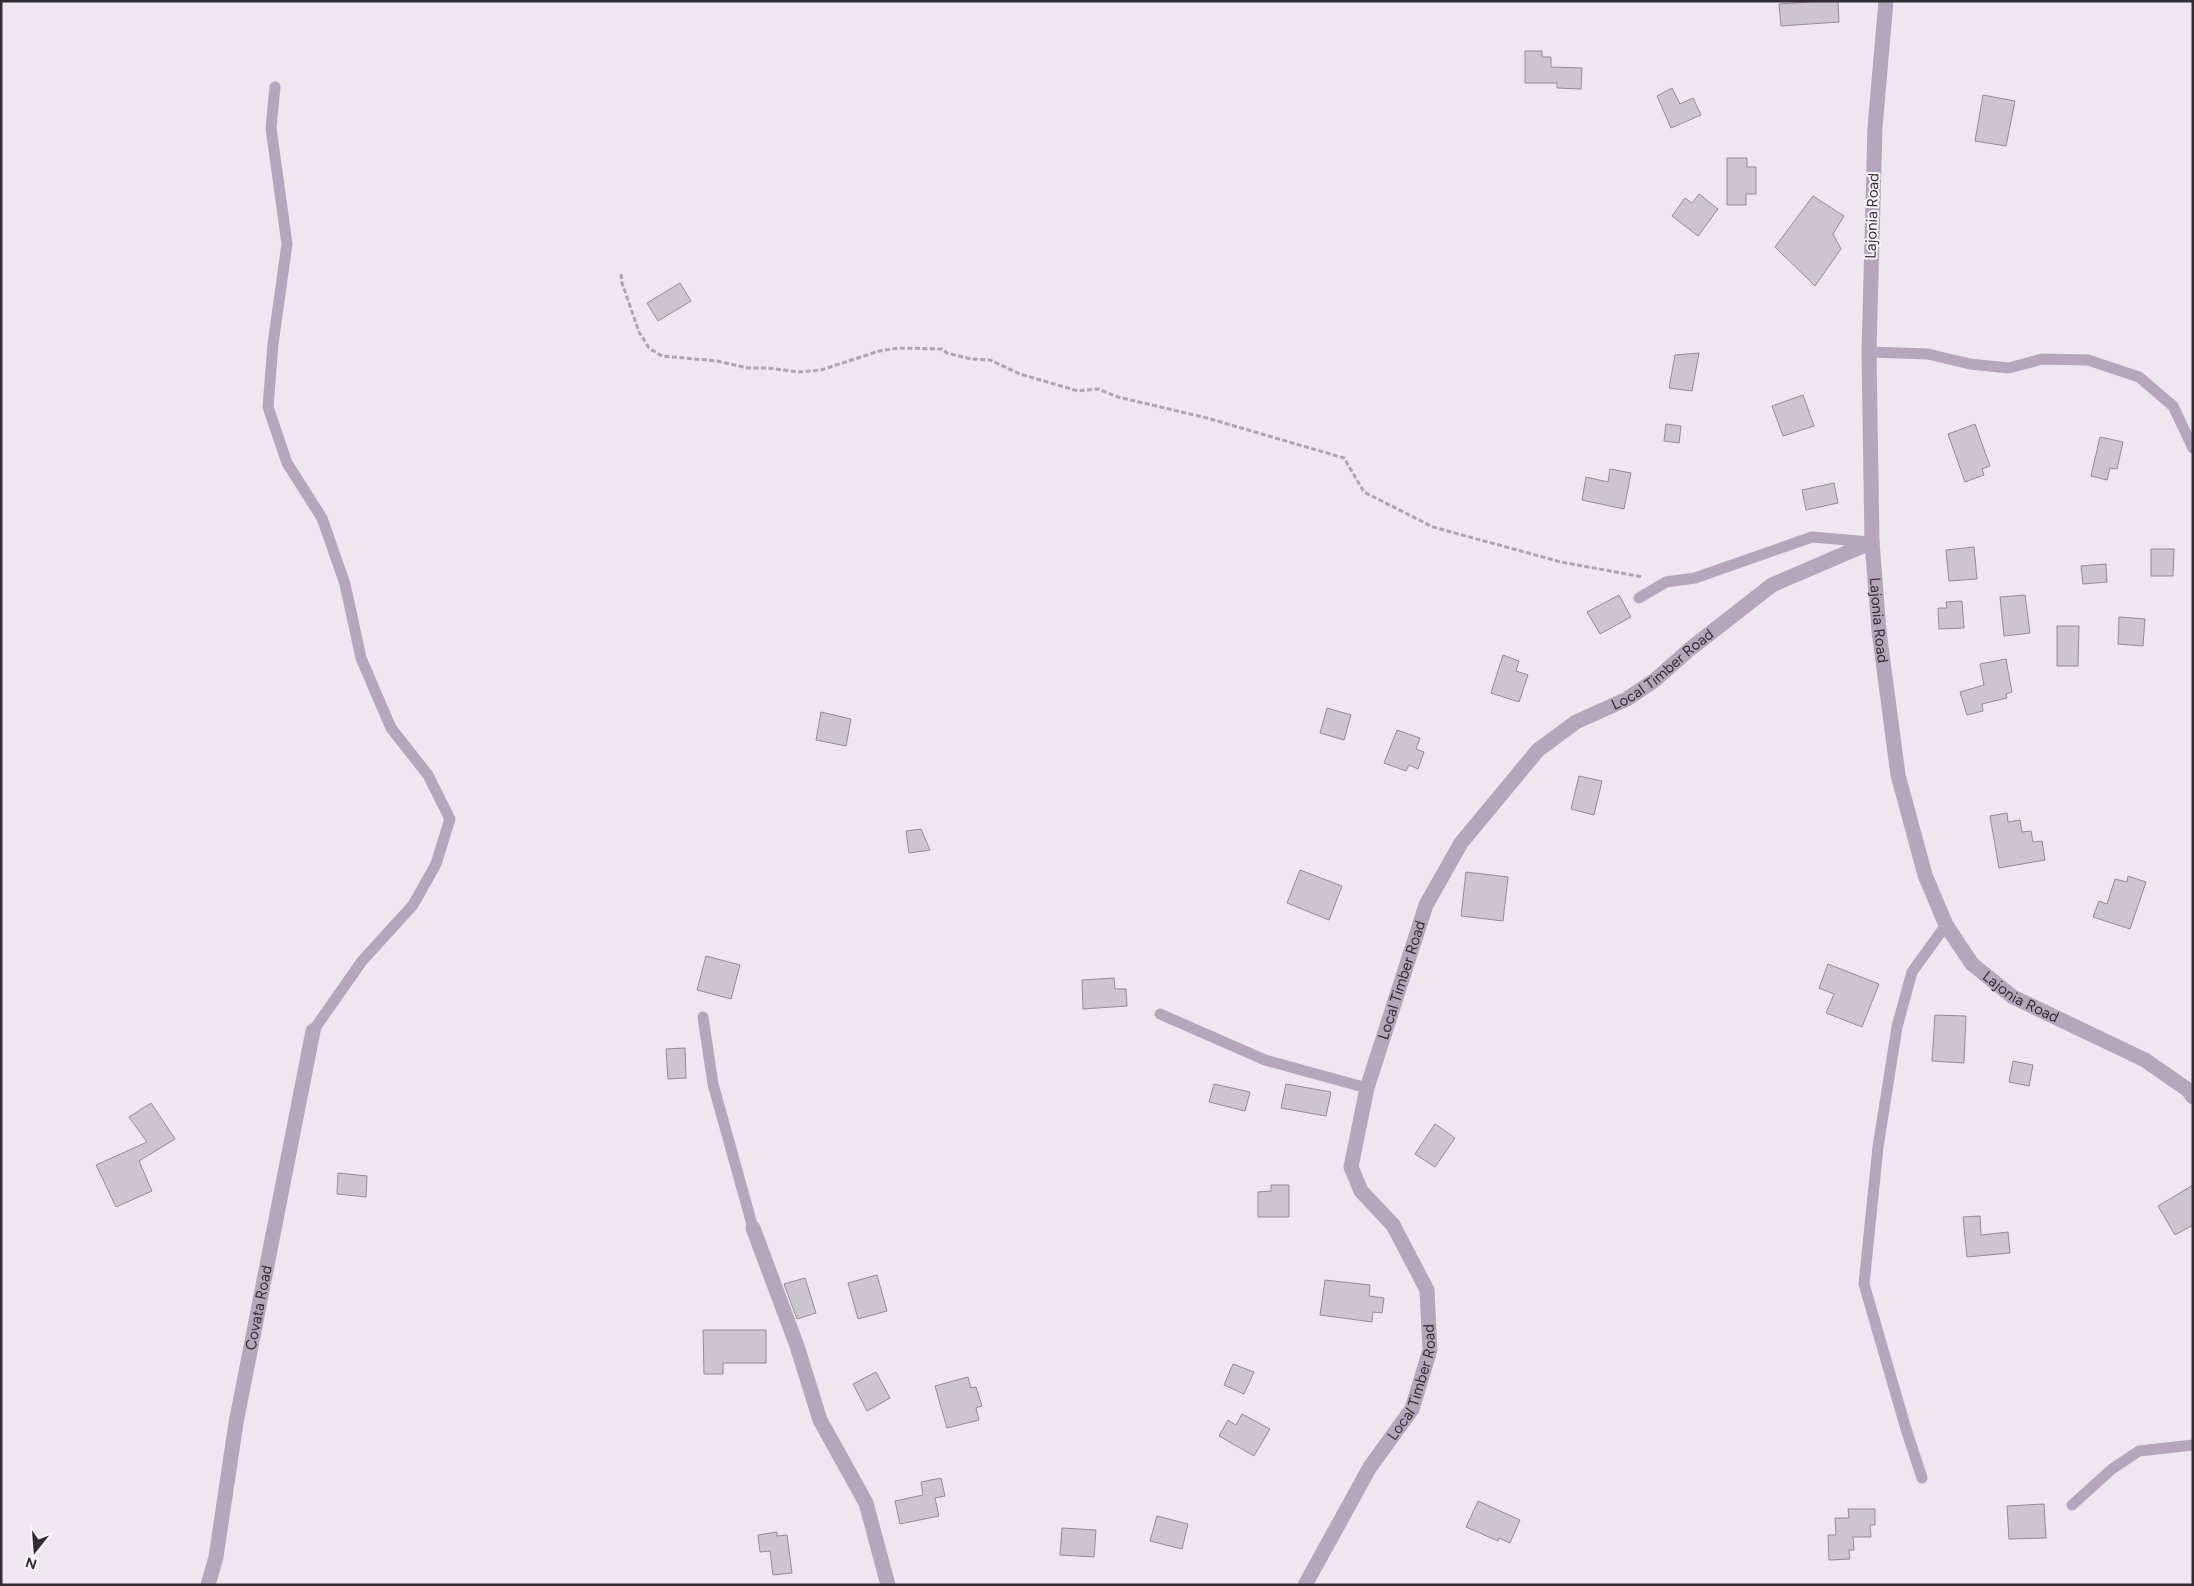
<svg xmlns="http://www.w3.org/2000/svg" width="2194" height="1586" viewBox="0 0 2194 1586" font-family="Figtree,sans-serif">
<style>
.building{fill:#ccc4cf;stroke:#938b95}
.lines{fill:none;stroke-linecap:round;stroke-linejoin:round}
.path{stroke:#aca5ae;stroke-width:3;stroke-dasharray:5 2.5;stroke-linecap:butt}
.service{stroke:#b6a6bb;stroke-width:11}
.minor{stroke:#b6a6bb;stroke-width:15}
.labels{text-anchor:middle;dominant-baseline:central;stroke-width:4;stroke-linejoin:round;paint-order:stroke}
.street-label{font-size:15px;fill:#312d32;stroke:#fcf3ff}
</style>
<rect width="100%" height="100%" fill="#efe6f1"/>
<g class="building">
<path d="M1823 1H1838L1839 22 1781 26 1779 4Z"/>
<path d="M1525 51H1542V57H1551V67L1582 68 1581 89 1557 88V83H1525Z"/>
<path d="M1672 88 1680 104 1693 98 1701 115 1671 128 1657 96Z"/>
<path d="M1983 95 2015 101 2006 146 1975 141Z"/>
<path d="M1727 158H1747V167H1756V194H1746V205H1727Z"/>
<path d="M1699 194 1718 209 1698 236 1672 216 1685 198 1692 203Z"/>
<path d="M1813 196 1844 216 1833 234 1841 249 1815 286 1775 247Z"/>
<path d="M680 283 691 301 658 321 647 303Z"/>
<path d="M1699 353 1692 391 1669 388 1675 355Z"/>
<path d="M1803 395 1814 426 1783 436 1772 406Z"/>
<path d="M1666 424 1681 426 1679 443 1664 441Z"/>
<path d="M1975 424 1990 466 1982 469 1984 475 1965 482 1948 434Z"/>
<path d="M2100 437 2123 442 2117 469 2110 468 2107 480 2091 476Z"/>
<path d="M1610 469 1631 473 1624 509 1582 500 1586 477 1608 482Z"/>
<path d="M1834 483 1838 503 1806 510 1802 490Z"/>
<path d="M1974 547 1977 579 1949 581 1946 550Z"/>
<path d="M2151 549H2174L2173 576H2151Z"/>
<path d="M2106 564 2107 582 2083 584 2081 566Z"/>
<path d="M1619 595 1631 617 1600 634 1587 612Z"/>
<path d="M2025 595 2030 633 2004 636 2000 597Z"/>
<path d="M1962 601 1964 628 1939 629 1938 608H1947L1946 602Z"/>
<path d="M2119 617 2145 619 2143 646 2118 644Z"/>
<path d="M2057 626H2079L2078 666H2057Z"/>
<path d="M1503 655 1519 661 1516 671 1528 675 1519 702 1491 693Z"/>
<path d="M2006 659 2012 692 2006 694 2007 698 1982 704 1983 711 1967 715 1960 692 1984 685 1980 664Z"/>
<path d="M1327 708 1351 715 1344 740 1320 733Z"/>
<path d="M821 712 851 719 846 746 816 740Z"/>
<path d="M1397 730 1420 738 1416 749 1424 752 1418 769 1409 765 1406 771 1384 763Z"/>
<path d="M1579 776 1602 781 1594 815 1571 809Z"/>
<path d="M2007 813 2008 822 2020 820 2022 832 2031 831 2033 842 2042 841 2045 860 1999 868 1990 816Z"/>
<path d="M921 829 930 850 909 853 906 831Z"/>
<path d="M1300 870 1342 886 1329 920 1287 903Z"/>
<path d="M1466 872 1508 877 1503 921 1461 916Z"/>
<path d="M2128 876 2146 882 2130 929 2093 917 2099 901 2107 904 2115 879 2127 882Z"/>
<path d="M706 956 740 965 731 999 697 990Z"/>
<path d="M1828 964 1879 984 1862 1027 1826 1013 1834 994 1819 988Z"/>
<path d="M1114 978 1115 989H1126L1127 1006 1083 1009 1082 980Z"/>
<path d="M1935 1015 1966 1016 1964 1063 1932 1061Z"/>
<path d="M685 1048 686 1078 668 1079 666 1049Z"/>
<path d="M2013 1061 2033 1065 2029 1086 2009 1082Z"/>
<path d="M1214 1084 1250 1092 1245 1111 1209 1102Z"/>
<path d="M1286 1084 1331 1092 1326 1116 1281 1108Z"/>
<path d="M151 1103 175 1139 139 1161 152 1191 116 1207 96 1165 147 1142 129 1117Z"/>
<path d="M1435 1124 1455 1138 1435 1167 1415 1154Z"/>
<path d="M338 1173 367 1176 366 1197 337 1194Z"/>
<path d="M1271 1185H1289V1217H1258V1192L1271 1191Z"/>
<path d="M2193 1185V1225L2175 1235 2158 1206Z"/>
<path d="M1980 1216 1981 1235 2008 1232 2010 1253 1967 1257 1963 1217Z"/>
<path d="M877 1275 887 1311 858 1319 848 1283Z"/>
<path d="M805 1278 816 1313 797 1319 784 1284Z"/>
<path d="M1325 1280 1370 1285 1369 1296 1384 1298 1382 1313 1373 1312 1372 1322 1320 1315Z"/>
<path d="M703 1330H766V1363H723V1374H704Z"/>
<path d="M1233 1364 1254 1372 1244 1394 1224 1385Z"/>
<path d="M876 1372 890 1398 867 1411 853 1384Z"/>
<path d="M968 1377 971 1388 976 1387 982 1406 976 1408 979 1420 947 1428 935 1386Z"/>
<path d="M1242 1414 1270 1429 1254 1456 1219 1436 1228 1420 1236 1425Z"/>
<path d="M941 1478 945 1496 935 1498 939 1516 900 1524 895 1501 923 1495 921 1482Z"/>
<path d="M1478 1501 1520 1520 1510 1543 1499 1538 1498 1541 1466 1527Z"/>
<path d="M2044 1504 2046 1538 2009 1539 2007 1506Z"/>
<path d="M1848 1509H1875V1525H1870L1871 1537H1853L1854 1550H1849L1850 1559 1829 1560 1828 1535H1836L1835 1518H1849Z"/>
<path d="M1157 1516 1188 1524 1182 1549 1150 1541Z"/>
<path d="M1062 1528 1096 1530 1094 1557 1060 1555Z"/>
<path d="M777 1532V1536L787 1535 792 1573 773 1575 770 1551 760 1552 758 1535Z"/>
</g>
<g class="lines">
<path class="path" d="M621 274 622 283 639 332 649 348 662 356 717 361 748 368H768L799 372 821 370 879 351 899 348 942 349 947 353 971 359 990 360 1020 374 1078 391 1098 389 1118 397 1207 418 1344 458 1364 492 1433 527 1561 562 1643 577"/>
<g class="service">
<path d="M275 87 271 128 287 244 273 344 268 407 287 463 322 518 345 584 361 658 391 728 428 775 450 819 436 864 413 905 362 961 313 1031"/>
<path d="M1869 352 1928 354 1970 364 2009 368 2042 359 2088 360 2139 377 2173 406 2193 448"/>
<path d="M1639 598 1666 582 1695 578 1812 537 1870 542"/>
<path d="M1160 1014 1265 1060 1367 1088"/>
<path d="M703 1017 713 1084 753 1228"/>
<path d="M1922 1478 1906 1429 1864 1284 1878 1147 1897 1027 1912 972 1946 925"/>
<path d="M2072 1505 2112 1469 2139 1451 2193 1445"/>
</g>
<g class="minor">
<path id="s1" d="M1886 1 1875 127 1869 352 1872 542 1879 631 1898 775 1925 875 1946 925 1972 964 2013 997 2145 1060 2188 1090 2193 1097"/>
<path d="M753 1228 797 1346 820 1420 866 1503 888 1585"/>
<path id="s2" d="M208 1585 216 1557 236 1423 313 1031"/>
<path id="s3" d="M1305 1585 1370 1467 1412 1409 1430 1350 1427 1290 1393 1225 1361 1191 1351 1167 1367 1088 1426 905 1461 843 1538 750 1576 722 1627 699 1655 680 1690 649 1772 585 1872 542"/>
</g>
</g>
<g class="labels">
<g class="street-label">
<text transform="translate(1872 216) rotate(-88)">Lajonia Road</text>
<text stroke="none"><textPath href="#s1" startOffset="620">Lajonia Road</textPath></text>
<text stroke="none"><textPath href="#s3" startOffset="1088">Local Timber Road</textPath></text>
<text stroke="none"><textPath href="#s3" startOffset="668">Local Timber Road</textPath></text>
<text stroke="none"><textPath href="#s1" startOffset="1040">Lajonia Road</textPath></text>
<text stroke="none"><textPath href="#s2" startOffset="282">Covata Road</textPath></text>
<text stroke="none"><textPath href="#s3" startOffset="232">Local Timber Road</textPath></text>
</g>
</g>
<rect width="2194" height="1586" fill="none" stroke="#312d32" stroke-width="5"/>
<g transform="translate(35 1551) rotate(197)" stroke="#fcf3ff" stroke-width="4" paint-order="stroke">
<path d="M0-4L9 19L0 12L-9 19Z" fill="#312d32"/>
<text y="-8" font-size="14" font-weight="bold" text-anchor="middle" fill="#312d32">N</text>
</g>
</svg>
